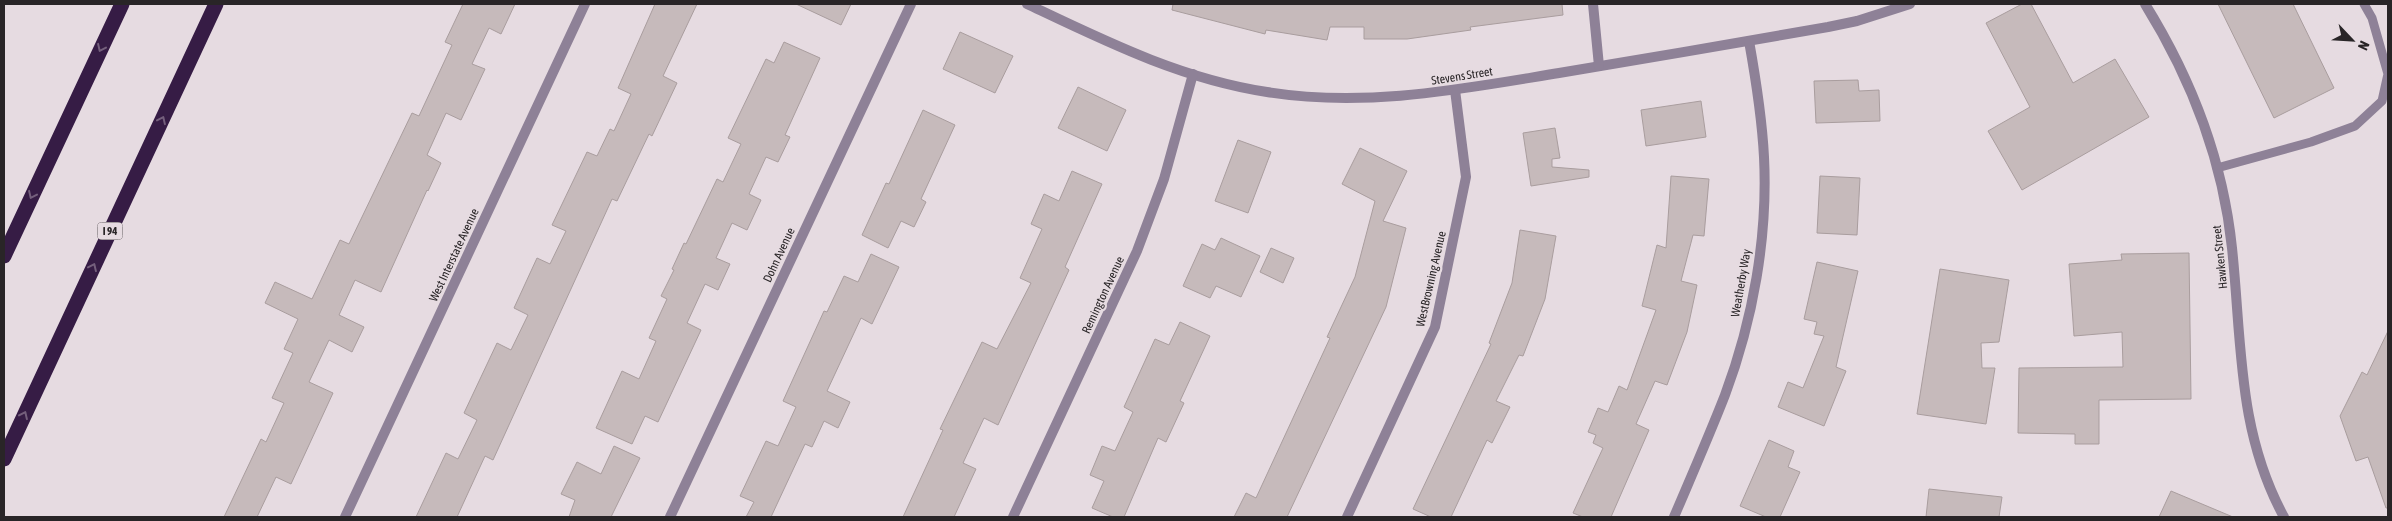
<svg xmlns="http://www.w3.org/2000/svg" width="2392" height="521" viewBox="0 0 2392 521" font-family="'Asap Condensed',sans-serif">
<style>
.building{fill:#c6babb;stroke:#a99d9e}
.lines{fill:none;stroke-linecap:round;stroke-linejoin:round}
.service{stroke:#8e8197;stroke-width:9}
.minor{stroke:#8e8197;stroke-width:10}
.tertiary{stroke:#8e8197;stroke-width:10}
.motorway{stroke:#361c45;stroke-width:15}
.oneway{stroke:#745f7c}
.labels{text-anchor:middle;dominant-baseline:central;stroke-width:4.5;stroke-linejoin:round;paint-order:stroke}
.shield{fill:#e6dbe1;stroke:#625c5f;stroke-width:1}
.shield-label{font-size:11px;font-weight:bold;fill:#292527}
.street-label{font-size:12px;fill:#292527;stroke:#e6dbe1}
</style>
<rect width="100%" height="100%" fill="#e6dbe1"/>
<g class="building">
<path d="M463 4H515L501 34 489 28 472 64 485 69 461 120 446 113 427 155 441 163 428 191 427 190 381 292 355 280 339 315 364 327 352 352 329 340 309 382 333 393 291 484 276 477 257 517H224L261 439 266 442 284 403 272 398 293 353 284 349 298 319 265 303 275 282 312 299 340 240 349 244 412 113 419 116 452 45 445 42Z"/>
<path d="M655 4H697L663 76 677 83 652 136 649 134 617 201 612 199 493 460 485 456 457 517H416L446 453 458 459 477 420 464 413 497 343 511 350 528 315 514 308 537 258 550 264 566 231 552 225 587 152 597 156 610 129 614 131 631 94 618 88Z"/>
<path d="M796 4H851L841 25Z"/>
<path d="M1173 4H1562L1563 15 1470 27 1471 30 1407 39H1364V27H1330L1327 40 1266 30 1265 34 1172 10Z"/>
<path d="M2022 4H2031L2073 83 2115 59 2149 117 2022 190 1988 131 2030 107 1986 23Z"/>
<path d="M2218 4H2293L2334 88 2274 118Z"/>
<path d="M960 32 1013 56 995 93 943 69Z"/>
<path d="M784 42 820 58 785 135 790 137 778 162 766 157 749 194 761 200 747 230 732 223 716 258 730 264 718 290 705 284 687 323 701 330 658 422 645 416 632 444 596 428 622 371 639 379 656 341 649 338 667 299 661 296 674 270 672 269 684 243 686 244 717 179 723 182 741 144 728 138 766 59 774 63Z"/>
<path d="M1858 80 1859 91 1879 90 1880 121 1816 123 1814 81Z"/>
<path d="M1078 87 1126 110 1107 151 1058 128Z"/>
<path d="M1701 101 1706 137 1646 146 1641 110Z"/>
<path d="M923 110 955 125 921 199 926 202 914 227 901 221 888 248 862 235 886 183 889 184Z"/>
<path d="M1555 128 1560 158 1552 159V167L1589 170V177L1531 186 1523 133Z"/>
<path d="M1238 140 1271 152 1248 213 1215 201Z"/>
<path d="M1360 148 1407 171 1383 221 1406 228 1386 307 1287 517H1234L1246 493 1256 498 1330 338 1327 337 1355 277 1375 201 1342 184Z"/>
<path d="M1072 171 1102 184 1065 267 1069 270 998 425 984 418 963 463 976 469 954 517H903L943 430 940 429 982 342 997 349 1031 283 1020 278 1042 229 1031 224 1044 194 1059 201Z"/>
<path d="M1671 176 1709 179 1704 236 1693 235 1681 281 1697 285 1687 332 1667 385 1655 381 1636 424 1649 430 1611 517H1583L1573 513 1603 448 1593 443 1596 435 1588 432 1598 408 1608 412 1619 386 1627 390 1656 310 1642 306 1657 245 1666 248Z"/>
<path d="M1820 176 1860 178 1857 235 1817 233Z"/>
<path d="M1520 230 1556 236 1545 299 1523 356 1519 355 1496 401 1510 407 1492 443 1487 440 1451 517H1431L1413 509 1491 344 1489 343 1512 283Z"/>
<path d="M1221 238 1260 256 1241 297 1216 286 1210 298 1183 286 1202 244 1215 250Z"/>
<path d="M1271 248 1294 258 1283 283 1260 272Z"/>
<path d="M2189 253 2191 399 2099 400V444H2075V434L2018 433 2019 368 2123 367 2122 332 2074 336 2069 264 2122 260 2121 254Z"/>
<path d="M871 254 899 267 872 324 861 318 827 391 850 402 838 428 824 421 812 447 805 444 771 517H746L754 502 740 496 766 441 778 446 796 407 783 401 824 311 827 312 844 276 858 282Z"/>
<path d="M1817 262 1858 271 1836 367 1846 371 1824 426 1778 407 1788 382 1803 388 1824 336 1814 334 1817 322 1804 319Z"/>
<path d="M1940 269 2009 280 1999 342 1981 343 1982 368H1995L1986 424 1917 414Z"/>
<path d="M1180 322 1210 336 1180 401 1184 403 1166 442 1158 438 1124 517H1113L1092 508 1104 481 1090 475 1102 446 1115 451 1133 412 1124 407 1155 339 1169 345Z"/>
<path d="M2388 331V508H2386L2368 457 2356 461 2340 416 2362 372 2367 375Z"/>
<path d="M1769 440 1794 451 1788 467 1800 472 1780 517H1766L1740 506Z"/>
<path d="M614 446 640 458 611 517H569L575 500 561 494 577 462 601 474Z"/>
<path d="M1929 489 2002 497 1999 517H1926Z"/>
<path d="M2171 491 2233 517H2159Z"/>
</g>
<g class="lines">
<path class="service" d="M2217 168 2311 142 2355 126 2382 101 2388 74 2372 18 2364 4"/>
<g class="minor">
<path d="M1027 4C1105 41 1181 79 1267 92 1366 108 1461 89 1559 73 1649 58 1738 43 1828 27L1857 21 1910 4"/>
<path d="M1593 4 1599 66"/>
<path d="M2145 4C2191 78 2223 161 2232 248 2242 342 2237 431 2284 517"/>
<path d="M670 517 911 4"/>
<path d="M1013 517 1137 251 1164 179 1193 74"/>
<path d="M1347 517 1435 327 1466 177 1455 90"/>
<path d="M1674 517C1691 477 1709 436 1725 395 1753 320 1768 237 1764 157 1762 118 1756 80 1749 41"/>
</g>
<path class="tertiary" d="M345 517 585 4"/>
<g class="motorway">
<path d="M4 256 122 4"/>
<path d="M4 459 216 4"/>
</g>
</g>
<defs><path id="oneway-chevron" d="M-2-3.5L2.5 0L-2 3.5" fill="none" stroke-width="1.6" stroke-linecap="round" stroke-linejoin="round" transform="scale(1.25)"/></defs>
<g class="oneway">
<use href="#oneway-chevron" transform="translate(101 48) rotate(115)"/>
<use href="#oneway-chevron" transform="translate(162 120) rotate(-65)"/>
<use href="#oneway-chevron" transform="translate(32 195) rotate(115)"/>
<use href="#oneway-chevron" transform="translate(93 267) rotate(-65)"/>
<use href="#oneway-chevron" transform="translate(24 415) rotate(-65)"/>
</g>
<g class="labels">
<rect class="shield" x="97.5" y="222.5" width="25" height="17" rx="4"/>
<g class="shield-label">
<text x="110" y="231">I 94</text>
</g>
<g class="street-label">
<text transform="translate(1462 76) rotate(-9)">Stevens Street</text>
<text transform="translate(454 255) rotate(-65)">West Interstate Avenue</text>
<text transform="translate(779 255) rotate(-65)">Dohn Avenue</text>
<text transform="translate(2220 257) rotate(-96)">Hawken Street</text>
<text transform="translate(1431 279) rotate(-77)">WestBrowning Avenue</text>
<text transform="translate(1741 283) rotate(-80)">Weatherby Way</text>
<text transform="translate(1103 295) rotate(-65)">Remington Avenue</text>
</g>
</g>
<rect width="2392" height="521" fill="none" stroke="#292527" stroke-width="10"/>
<g transform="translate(2352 40) rotate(115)" stroke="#e6dbe1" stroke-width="4" paint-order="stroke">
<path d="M0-4L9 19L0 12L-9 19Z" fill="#292527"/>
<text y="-8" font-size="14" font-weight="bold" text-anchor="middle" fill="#292527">N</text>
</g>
</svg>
